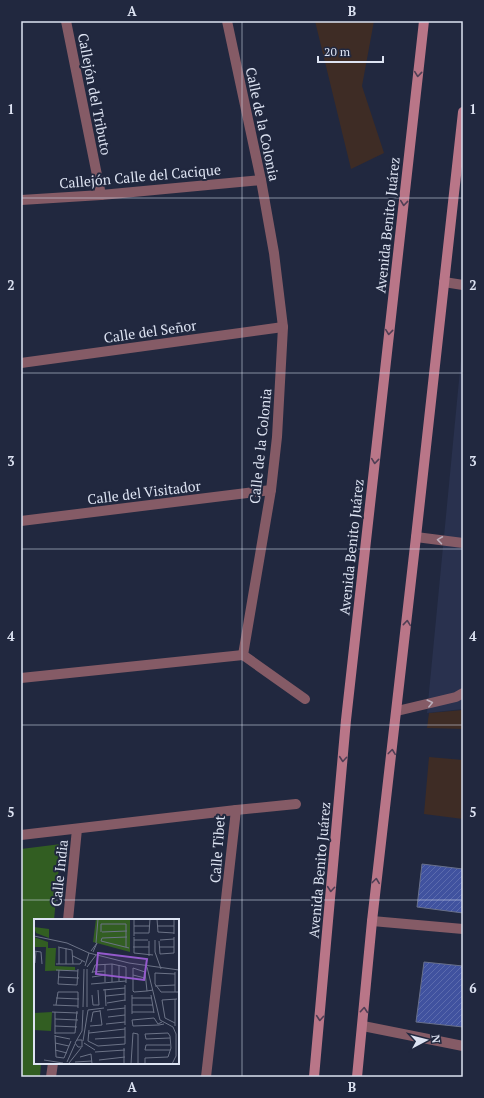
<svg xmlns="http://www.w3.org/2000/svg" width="484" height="1098" viewBox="0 0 484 1098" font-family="'PT Serif',serif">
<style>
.commercial{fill:#3e2c25}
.built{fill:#29314e}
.park{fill:#325e22}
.building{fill:url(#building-hatch);stroke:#68708c}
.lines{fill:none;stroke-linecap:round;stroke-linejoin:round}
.service{stroke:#855b66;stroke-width:10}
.minor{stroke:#855b66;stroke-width:10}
.secondary{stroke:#b97688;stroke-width:10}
.oneway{stroke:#4f3f55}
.oneway2{stroke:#baadba}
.grid{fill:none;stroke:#dde3f2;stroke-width:1;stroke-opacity:0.55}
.labels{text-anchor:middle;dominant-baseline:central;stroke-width:4;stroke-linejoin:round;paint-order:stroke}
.street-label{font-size:14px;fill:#dde3f2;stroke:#21283f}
.inset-road{fill:none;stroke:#6c7387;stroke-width:1}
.view{fill:#945acc;fill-opacity:0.15;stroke:#945acc;stroke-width:2}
.inset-edge{fill:none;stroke:#dde3f2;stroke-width:2}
.neatline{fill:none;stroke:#dde3f2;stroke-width:1.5}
.grid-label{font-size:13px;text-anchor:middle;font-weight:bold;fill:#dde3f2}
</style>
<defs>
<pattern id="building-hatch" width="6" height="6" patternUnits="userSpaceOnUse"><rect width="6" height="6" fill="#40529f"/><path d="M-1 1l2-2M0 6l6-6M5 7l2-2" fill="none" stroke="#5b6bad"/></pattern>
</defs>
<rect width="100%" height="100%" fill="#21283f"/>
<g class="commercial">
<path d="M315 21H374L362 86 384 153 351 169Z"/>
<path d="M463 710V729L427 728 429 713Z"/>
<path d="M429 757 463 760V819L424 814Z"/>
</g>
<path class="built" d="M463 339V709L427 713Z"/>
<path class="park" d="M61 844 54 920H35V1063H41L40 1077H21V849Z"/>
<g class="building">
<path d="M422 864 463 869V913L417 907Z"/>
<path d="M424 962 463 966V1027L416 1022Z"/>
</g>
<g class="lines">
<g class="service">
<path d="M444 282 463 285"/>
<path d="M416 537 463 543"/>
<path d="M397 711 456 697 463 693"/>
<path d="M372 921 463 929"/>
<path d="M363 1026 463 1046"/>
</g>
<g class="minor">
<path d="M66 21 101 195"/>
<path d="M227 21 261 180 274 253 283 327 277 437 271 490 243 655"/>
<path d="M21 200 101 195 261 180"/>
<path d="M21 363 283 327"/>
<path d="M21 521 271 490"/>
<path d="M243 655 305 699"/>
<path d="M21 678 243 655"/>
<path d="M236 810 296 804"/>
<path d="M21 835 236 810 206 1077"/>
<path d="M68 920 77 829"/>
<path d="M51 1077 53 1063"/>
</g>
<g class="secondary">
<path d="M314 1077 346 720 424 21"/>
<path d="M357 1077 372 921 416 537 463 112"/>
</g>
</g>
<defs><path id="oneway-chevron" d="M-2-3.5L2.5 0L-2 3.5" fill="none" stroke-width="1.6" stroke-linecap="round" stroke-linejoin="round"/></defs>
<g class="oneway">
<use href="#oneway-chevron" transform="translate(418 74) rotate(96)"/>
<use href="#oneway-chevron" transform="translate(404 203) rotate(96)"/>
<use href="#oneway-chevron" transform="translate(389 332) rotate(96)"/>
<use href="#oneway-chevron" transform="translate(375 461) rotate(96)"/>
<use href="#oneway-chevron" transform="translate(407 623) rotate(-84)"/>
<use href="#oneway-chevron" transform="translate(392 752) rotate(-83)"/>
<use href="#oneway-chevron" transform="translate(343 759) rotate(95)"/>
<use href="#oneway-chevron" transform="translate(376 881) rotate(-83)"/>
<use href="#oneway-chevron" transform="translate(331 889) rotate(95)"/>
<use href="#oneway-chevron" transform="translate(364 1010) rotate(-85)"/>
<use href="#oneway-chevron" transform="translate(320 1018) rotate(95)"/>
</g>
<g class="oneway2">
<use href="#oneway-chevron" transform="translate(440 540) rotate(-172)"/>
<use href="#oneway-chevron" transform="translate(430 703) rotate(-14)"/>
</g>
<path class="grid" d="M242 21V1077M21 198H463M21 373H463M21 549H463M21 725H463M21 900H463"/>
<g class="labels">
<g class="street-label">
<text transform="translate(95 94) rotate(79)">Callejón del Tributo</text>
<text transform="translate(263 124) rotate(78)">Calle de la Colonia</text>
<text transform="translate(140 176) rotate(-5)">Callejón Calle del Cacique</text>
<text transform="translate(387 225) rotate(-84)">Avenida Benito Juárez</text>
<text transform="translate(150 331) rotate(-8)">Calle del Señor</text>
<text transform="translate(260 446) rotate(-84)">Calle de la Colonia</text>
<text transform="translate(144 492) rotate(-7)">Calle del Visitador</text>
<text transform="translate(351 547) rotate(-84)">Avenida Benito Juárez</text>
<text transform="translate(217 849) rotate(-86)">Calle Tibet</text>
<text transform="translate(319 870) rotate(-85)">Avenida Benito Juárez</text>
<text transform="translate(59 873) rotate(-84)">Calle India</text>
</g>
</g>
<g transform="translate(34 919)">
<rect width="145" height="145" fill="#21283f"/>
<path d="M62 0H96V33L59 23ZM0 8 15 10V19L2 14ZM0 18 14 23V29H22L21 47 41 48V51L11 52 12 28H0ZM18 93 17 112 0 111V94Z" fill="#325e22"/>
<path class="inset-road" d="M123 0 124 13M140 0V15M100 7H116M123 7H140M67 13V5H92V28M68 13 93 12M124 13 140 14M100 14H115M115 14 116 0M0 17 33 24 55 34 95 44 145 51M100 17V0M100 18V34L119 36M100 21H114M121 21V33L127 50M126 21 140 20M67 22 95 29M67 22 68 19 93 18M115 22V37M125 22 126 35 140 34V18M62 24 64 0M24 28 38 31 39 45M99 28H115M125 28H140M0 32 7 33 8 45M57 32 63 24 59 33M39 37 51 43M1 44 2 32M22 45H46L48 42M25 45V29M32 45V29M78 45V63M85 46V62M51 47 55 34M53 48 62 36M113 48 126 101 139 108 142 115V137L138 145M53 50V88M22 51 44 52M25 51 24 65 43 66 44 50M58 53 71 52M141 53V73M58 54 61 46 78 45 92 48M141 55 121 54V65L127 73H144M99 56 111 59M24 58 45 59M58 58 71 56M71 63V45M92 64V48M57 65 92 62M121 67 141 66M71 70 72 87M69 71 91 69M113 72 111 53 99 49V72L100 73 113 72 119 71M58 76 59 86H65L64 71M98 76V95M117 76 120 94M72 77 91 75M22 79 45 80M98 79H118M141 80V107M91 82V66M73 84 91 81M19 86 44 87M22 86 24 73H44V89M98 86H119M49 88 50 50M54 91 70 89M66 91 68 106M73 91 91 89M18 93 44 94M21 93V115M98 93H120M74 98 91 96M21 100 44 101M57 103 59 93 66 92M128 103 124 105 120 99 98 101 99 107 125 106 130 105M141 104 131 99 128 81 143 80M72 105 91 103M91 106V86M21 107 43 108M56 107 68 106M55 111 54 122 64 127 91 125V108M21 114H41L43 92M55 114 91 110M21 116 22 138 30 139 37 122M21 117 36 120M61 120 91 118M43 121H48V128H44L41 124 48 112 49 91M49 122 54 91M21 124 35 127M50 124 61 131M136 126H112L111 131H136M21 131 33 134M61 133 91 131M46 138 57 135 58 145M134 138 137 129 136 117 134 114 111 115 112 120 136 119M10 141 29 144M65 141 91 138M33 143 41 125M41 143 58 142M35 144 47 129M90 145V129M97 145 99 114 104 115V145M111 145V139L134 138"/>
<path class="view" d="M64 34 113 40 110 61 62 55Z"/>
<rect width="145" height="145" class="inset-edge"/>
</g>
<rect width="484" height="1098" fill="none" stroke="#21283f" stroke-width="44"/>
<g transform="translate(426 1040) rotate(83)" stroke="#21283f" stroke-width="3" paint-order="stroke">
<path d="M0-3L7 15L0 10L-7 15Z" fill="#dde3f2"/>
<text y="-6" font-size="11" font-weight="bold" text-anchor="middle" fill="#dde3f2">N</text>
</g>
<path d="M318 56v6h65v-6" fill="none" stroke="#dde3f2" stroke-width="2"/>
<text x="324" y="56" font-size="12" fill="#dde3f2" stroke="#21283f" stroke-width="3" paint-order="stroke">20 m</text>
<rect x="22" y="22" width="440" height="1054" class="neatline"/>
<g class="grid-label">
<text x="132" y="16">A</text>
<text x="352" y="16">B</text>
<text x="11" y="114">1</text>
<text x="473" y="114">1</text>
<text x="11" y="290">2</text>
<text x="473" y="290">2</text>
<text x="11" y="466">3</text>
<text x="473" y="466">3</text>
<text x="11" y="641">4</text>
<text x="473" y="641">4</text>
<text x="11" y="817">5</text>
<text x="473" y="817">5</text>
<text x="11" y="993">6</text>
<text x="473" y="993">6</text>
<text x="132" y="1092">A</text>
<text x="352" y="1092">B</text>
</g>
</svg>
